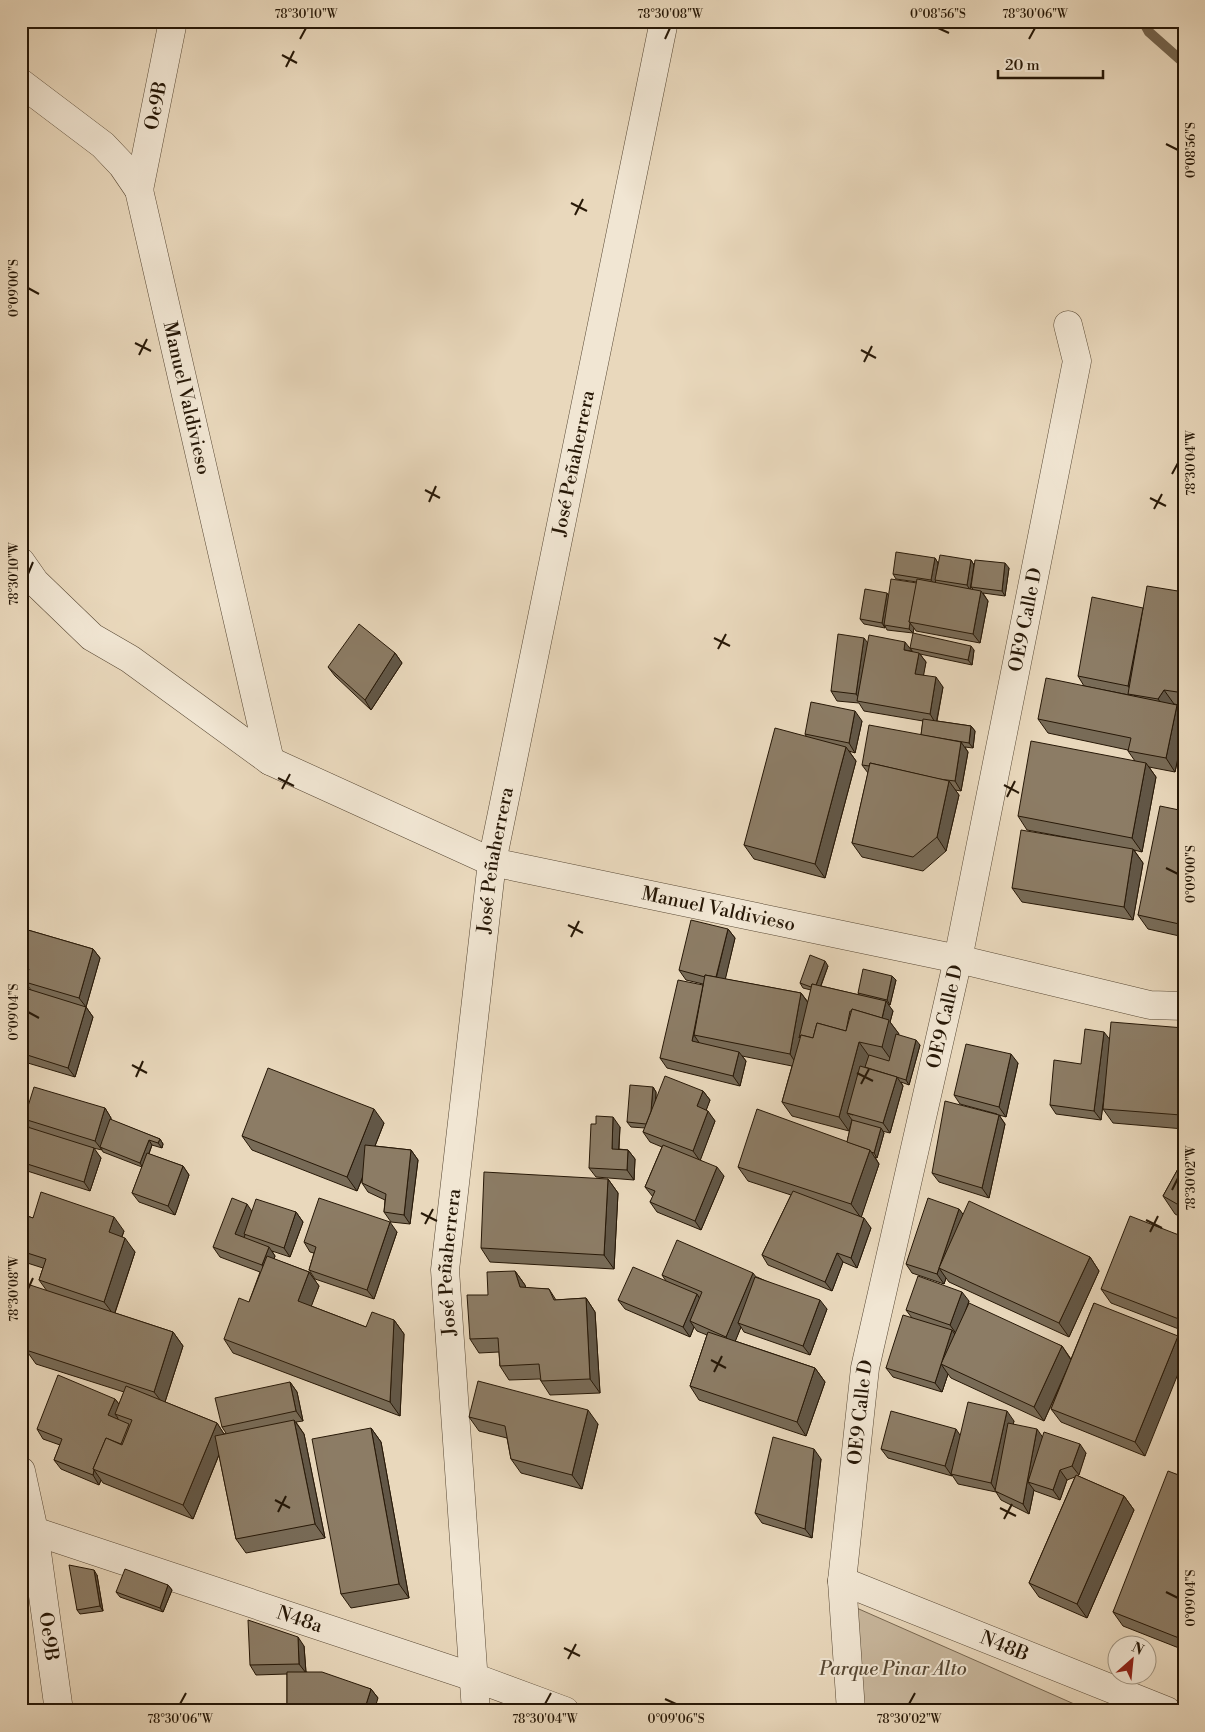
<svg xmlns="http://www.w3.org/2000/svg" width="1205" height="1732" viewBox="0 0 1205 1732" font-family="'Libre Bodoni',serif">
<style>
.green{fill:#c8b79d;stroke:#786852}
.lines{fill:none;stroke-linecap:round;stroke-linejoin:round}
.stream{stroke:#74644e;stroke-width:10}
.minor-casing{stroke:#584834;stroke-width:29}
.minor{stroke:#f1e6d3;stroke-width:28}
.wall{fill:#786b57;stroke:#271807}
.shaded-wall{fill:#625747;stroke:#271807}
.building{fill:#8c7c65;stroke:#271807}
.ticks{fill:none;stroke:#271807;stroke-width:2}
.labels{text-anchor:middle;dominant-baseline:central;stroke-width:4;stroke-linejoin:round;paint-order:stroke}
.street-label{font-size:19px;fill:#271807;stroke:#f1e6d3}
.park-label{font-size:19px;font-style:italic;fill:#574834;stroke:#f1e6d3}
.neatline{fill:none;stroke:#271807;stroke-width:2}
.ticks-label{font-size:12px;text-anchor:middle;fill:#271807}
</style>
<rect width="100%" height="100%" fill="#e9d8bc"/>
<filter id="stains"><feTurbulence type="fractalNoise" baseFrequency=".004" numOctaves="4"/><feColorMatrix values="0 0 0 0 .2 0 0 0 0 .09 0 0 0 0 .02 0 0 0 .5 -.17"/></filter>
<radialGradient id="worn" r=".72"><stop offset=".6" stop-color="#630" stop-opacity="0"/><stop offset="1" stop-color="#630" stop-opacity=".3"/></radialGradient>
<path class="green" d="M843 1602 1090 1711H856Z"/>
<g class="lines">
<path class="stream" d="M1143 21 1149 32 1184 63"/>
<g class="minor-casing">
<g id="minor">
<path id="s1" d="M21 83 103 145 122 165 139 190 270 761"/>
<path id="s2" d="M139 190 173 21"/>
<path id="s3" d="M21 562 35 582 92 637 130 659 270 761 492 862 958 959 1150 1005 1184 1006"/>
<path id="s4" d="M21 1471 34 1531 59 1711"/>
<path id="s5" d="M34 1531 473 1677 565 1711"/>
<path id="s6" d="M842 1581 1167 1711"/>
<path id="s7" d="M476 1711 445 1270 492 862 664 21"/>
<path id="s8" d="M851 1711 842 1581 865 1368 958 959 1077 361 1068 325"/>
</g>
</g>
<use href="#minor" class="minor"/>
</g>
<g class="wall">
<path d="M935 558 938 563 971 560 974 565 970 589H973L971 587 1009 568 1005 596 983 593 988 601 980 643 916 631 914 628 913 633 887 630 885 626V628L864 624 860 619 917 583V582L896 579 893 574Z"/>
<path d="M1184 592V706L1174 704 1184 715V759L1179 753 1175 772 1149 767 1156 777 1142 852 1134 850 1143 863 1133 920 1022 902 1012 888 1081 840 1027 830 1018 816 1135 761 1128 751V750L1048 733 1038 719 1129 695 1084 686 1078 676 1143 608Z"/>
<path d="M868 643 913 652 910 648 974 650 972 665 920 654 926 662 923 675 943 687 937 721 971 726 975 731 973 748 965 747 968 752 961 791 955 790 959 795 946 851 923 871 862 857 852 843 868 773 862 765 921 735 923 721 864 711 859 703 837 701 831 691Z"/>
<path d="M395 653 402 663 371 710 335 676 328 667Z"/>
<path d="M862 721 855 753 849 751 856 761 825 878 754 859 744 845 806 736 805 734Z"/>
<path d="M1184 811V937L1148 929 1138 915Z"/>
<path d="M21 928 93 949 100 958 86 1007 93 1017 75 1077 21 1061V1011L31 990 25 982 27 976 22 975 21 973Z"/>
<path d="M728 929 735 938 725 979 801 993 808 1002 811 990 803 988 800 983 828 966 821 986 859 995 858 993 896 980 890 1005H888L893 1011 890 1022 899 1034 898 1035 920 1045 909 1085 901 1082 903 1086 890 1133 882 1131 884 1133 877 1158 875 1157 879 1164 861 1217 871 1228 857 1268 843 1262 832 1291 768 1265 762 1255 791 1195 748 1181 738 1167 847 1142 852 1120 849 1131 792 1116 782 1102 792 1066 742 1056 746 1061 740 1086 667 1068 660 1058 703 985V984L686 980 679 970Z"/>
<path d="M1184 1028V1129L1113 1123 1103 1109 1105 1085 1101 1120 1056 1114 1050 1105 1081 1064 1109 1039Z"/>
<path d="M1018 1063 1006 1117 999 1115 1005 1124 989 1198 939 1182 932 1173 997 1114 960 1104 954 1095Z"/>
<path d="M653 1087 656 1092V1099L703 1091 710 1100 706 1110 715 1121 700 1160 724 1176 701 1230 657 1212 650 1202 653 1197 645 1187 662 1147 650 1142 643 1132 645 1128 631 1127 627 1122Z"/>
<path d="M105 1108 111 1118V1120L160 1139 163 1144 162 1148 152 1145 149 1154 183 1166 189 1175 175 1215 139 1202 132 1193 142 1167 103 1152 102 1150 93 1148 101 1158 90 1191 21 1169V1125L29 1127 24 1119Z"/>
<path d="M384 1123 375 1146 411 1150 418 1160 410 1224 391 1222 384 1212 385 1200 368 1192 362 1183V1179L357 1191 252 1150 242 1136Z"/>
<path d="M620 1127 619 1149 628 1150 635 1159 634 1180 596 1177 589 1168Z"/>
<path d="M1184 1158V1219L1175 1214 1163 1196Z"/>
<path d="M608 1179 618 1193 614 1269 490 1262 481 1248Z"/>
<path d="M959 1209 963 1215 1090 1257 1099 1271 1069 1337 949 1282 946 1278 944 1284 912 1273 906 1264Z"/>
<path d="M252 1211 296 1212 303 1222 290 1257 272 1251 275 1256 274 1259 309 1272 319 1286 311 1306 366 1327 394 1320 404 1334 400 1416 233 1353 224 1339 249 1302 260 1272 220 1257 213 1247Z"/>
<path d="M21 1214 33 1218 124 1231 122 1237 135 1252 115 1313 173 1332 183 1346 165 1402 217 1423 224 1434 226 1433 222 1427 290 1382 297 1392 303 1421 296 1422 304 1434 325 1538 246 1553 236 1539 219 1455 193 1519 103 1483 101 1480 99 1485 61 1469 54 1460 60 1445 43 1439 37 1429 115 1399 119 1404 124 1392 36 1364 26 1350 47 1291 39 1280 43 1268 21 1261Z"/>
<path d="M397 1232 374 1299 315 1279 309 1270 314 1253 310 1252 304 1242Z"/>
<path d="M1184 1237V1331L1111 1303 1101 1289Z"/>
<path d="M515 1271 525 1285V1288L549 1289 556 1300 586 1298 595 1312 600 1393 550 1395 541 1381 540 1379 509 1380 500 1366 499 1352 479 1353 470 1339 488 1295Z"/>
<path d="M662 1275 757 1277 827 1309 810 1355 744 1332 741 1327 735 1341 815 1368 825 1382 806 1436 699 1400 690 1386 707 1335 697 1331 694 1327 690 1337 625 1309 618 1300 666 1281Z"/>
<path d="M969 1301 966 1309 1062 1346 1071 1359 1094 1303 1145 1456 1061 1422 1051 1409 1063 1379 1044 1421 951 1378 948 1374 942 1392 893 1377 886 1368 912 1318 906 1310Z"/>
<path d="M469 1417 598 1424 582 1489 521 1473 511 1459 507 1438 479 1431Z"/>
<path d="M1014 1421 1013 1424 1043 1437 1086 1453 1078 1476 1124 1496 1134 1510 1087 1618 1039 1597 1029 1583 1075 1477 1067 1480 1060 1500 1035 1491 1034 1490 1029 1514 1001 1500 996 1492 958 1484 952 1475V1476L888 1458 881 1449 960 1435Z"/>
<path d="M371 1428 381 1442 409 1598 351 1608 341 1594Z"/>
<path d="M821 1459 812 1538 762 1523 755 1513Z"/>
<path d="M1184 1477V1650L1123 1626 1113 1612Z"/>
<path d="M97 1575 103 1611 80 1614 77 1610Z"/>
<path d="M168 1585 172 1590 163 1612 120 1597 116 1592Z"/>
<path d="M304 1646 306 1672 371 1689 378 1698 287 1703V1674L256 1675 250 1665Z"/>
</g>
<g class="shaded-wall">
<path d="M935 558 938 563 935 585 931 580Z"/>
<path d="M971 560 974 565 970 590 967 585Z"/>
<path d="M1005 563 1009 568 1005 596 1002 591Z"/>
<path d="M981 591 988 601 980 643 973 634Z"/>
<path d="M887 593 890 598 884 625 885 628 882 623Z"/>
<path d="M1143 608 1150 617 1135 696 1128 686Z"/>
<path d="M910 623 914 628 913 633 909 629Z"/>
<path d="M864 638 871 647 862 702 856 694Z"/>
<path d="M905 642 912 651 904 650Z"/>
<path d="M971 646 974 650 972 665 968 660Z"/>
<path d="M395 653 402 663 371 710 365 700Z"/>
<path d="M919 653 926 662 922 684 915 674Z"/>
<path d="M936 677 943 687 936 724 930 714Z"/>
<path d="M1164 690 1174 704 1168 713 1158 699Z"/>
<path d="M1177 705 1184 715V732L1178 750 1179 753 1175 772 1166 758Z"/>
<path d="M855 711 862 721 855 753 849 743Z"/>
<path d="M971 726 975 731 973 748 969 743Z"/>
<path d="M961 742 968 752 961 791 955 781Z"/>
<path d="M846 747 856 761 825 878 815 864Z"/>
<path d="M1146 763 1156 777 1142 852 1132 838Z"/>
<path d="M949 781 959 795 946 851 937 837Z"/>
<path d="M1133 849 1143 863 1133 920 1124 907Z"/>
<path d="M728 929 735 938 723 989 716 979Z"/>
<path d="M93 949 100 958 86 1007 79 998Z"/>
<path d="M825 961 828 966 818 993 815 988Z"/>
<path d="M892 976 896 980 890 1005 887 1000Z"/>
<path d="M705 986 694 1035 700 1044 692 1041Z"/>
<path d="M801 993 811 1007 799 1068 790 1054Z"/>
<path d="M886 1001 893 1011 890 1022 899 1034 892 1061 882 1047V1019Z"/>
<path d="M86 1007 93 1017 75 1077 68 1068Z"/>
<path d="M1104 1032 1111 1041 1101 1120 1094 1111Z"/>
<path d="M916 1040 920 1045 909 1085 906 1080Z"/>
<path d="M859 1042 869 1056 853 1115 847 1113 852 1120 849 1131 839 1117Z"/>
<path d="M739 1052 746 1061 740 1086 733 1076Z"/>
<path d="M1011 1054 1018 1063 1006 1117 999 1107Z"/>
<path d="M1184 1076V1120L1181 1115Z"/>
<path d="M897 1077 903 1086 890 1133 883 1123Z"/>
<path d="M653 1087 656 1092 654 1129 650 1124Z"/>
<path d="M703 1091 710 1100 704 1116 697 1106Z"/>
<path d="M105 1108 111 1118 103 1148 100 1147 102 1150 95 1141Z"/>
<path d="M374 1109 384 1123 357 1191 347 1177Z"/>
<path d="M708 1111 715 1121 700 1161 693 1151Z"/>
<path d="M999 1115 1005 1124 989 1198 982 1188Z"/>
<path d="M613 1117 620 1127 618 1159 612 1149Z"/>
<path d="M881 1128 884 1133 877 1158 874 1153Z"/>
<path d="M160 1139 163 1144 162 1148 158 1143Z"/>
<path d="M149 1140 152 1145 143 1168 140 1163Z"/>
<path d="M94 1148 101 1158 90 1191 84 1182Z"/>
<path d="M411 1150 418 1160 410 1224 404 1215Z"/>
<path d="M628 1150 635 1159 634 1180 627 1170Z"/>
<path d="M870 1150 879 1164 861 1218 851 1204Z"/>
<path d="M183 1166 189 1175 175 1215 168 1206Z"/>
<path d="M717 1167 724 1176 701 1230 695 1221Z"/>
<path d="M608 1179 618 1193 614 1269 604 1255Z"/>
<path d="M247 1204 253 1213 242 1243 235 1234Z"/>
<path d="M959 1209 966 1218 939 1268Z"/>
<path d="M296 1212 303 1222 290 1257 284 1248Z"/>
<path d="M114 1217 124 1231 118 1246 109 1232Z"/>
<path d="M864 1218 871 1228 857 1268 851 1258Z"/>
<path d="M390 1222 397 1232 374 1299 367 1290Z"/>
<path d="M125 1238 135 1252 114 1315 104 1302Z"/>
<path d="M269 1247 275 1256 268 1275 262 1265Z"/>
<path d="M837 1253 843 1262 832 1291 825 1282Z"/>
<path d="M1090 1257 1099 1271 1069 1337 1059 1323Z"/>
<path d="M939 1268 946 1278 944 1284 937 1274Z"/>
<path d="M515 1271 525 1285 530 1301 520 1287Z"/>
<path d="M309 1272 319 1286 308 1315 298 1301Z"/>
<path d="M753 1273 760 1282 738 1323 741 1327 733 1347 726 1337Z"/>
<path d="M962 1292 969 1301 957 1335 950 1325Z"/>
<path d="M697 1294 703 1304 690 1321 694 1327 690 1337 683 1327Z"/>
<path d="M586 1298 595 1312 600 1393 590 1379Z"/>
<path d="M820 1300 827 1309 810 1355 803 1346Z"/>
<path d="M394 1320 404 1334 400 1416 390 1402Z"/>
<path d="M952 1330 959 1340 941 1364 948 1374 942 1392 935 1383Z"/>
<path d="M173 1332 183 1346 164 1405 154 1392Z"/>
<path d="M1178 1336 1184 1345V1359L1145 1456 1135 1442Z"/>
<path d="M1062 1346 1071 1360 1044 1421 1034 1407Z"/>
<path d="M815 1368 825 1382 806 1436 797 1422Z"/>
<path d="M290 1382 297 1392 303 1421 296 1411Z"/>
<path d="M115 1399 122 1408 115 1414 118 1418 115 1425 108 1415Z"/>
<path d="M588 1410 598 1424 582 1489 572 1475Z"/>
<path d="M1007 1411 1014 1421 997 1493 991 1483Z"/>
<path d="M294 1420 304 1434 325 1538 315 1524Z"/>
<path d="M217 1423 226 1437 193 1519 183 1505Z"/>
<path d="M371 1428 381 1442 409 1598 399 1584Z"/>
<path d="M956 1429 962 1438 951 1474 952 1476 945 1466Z"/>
<path d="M1037 1429 1044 1439 1028 1482 1034 1490 1029 1514 1023 1504Z"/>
<path d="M1080 1444 1086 1453 1079 1475 1072 1466Z"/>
<path d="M814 1449 821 1459 812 1538 805 1529Z"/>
<path d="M94 1470 101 1480 99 1485 93 1475Z"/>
<path d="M1060 1470 1067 1480 1060 1500 1053 1490Z"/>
<path d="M1124 1496 1134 1510 1087 1618 1077 1604Z"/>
<path d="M94 1570 97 1575 103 1611 100 1606Z"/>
<path d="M168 1585 172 1590 163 1612 160 1608Z"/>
<path d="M298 1637 304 1646 306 1673 299 1664Z"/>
<path d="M371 1689 378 1698 374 1711H364Z"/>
</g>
<g class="building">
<path d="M896 552 935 558 931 580 893 574Z"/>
<path d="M940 555 971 560 967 585 935 580Z"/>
<path d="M975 560 1005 563 1002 591 971 587Z"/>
<path d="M891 579 917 583 909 622 910 623 909 629 884 625Z"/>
<path d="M917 579 981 591 973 634 909 622Z"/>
<path d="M1147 586 1184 592V693L1164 690 1158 699 1128 694Z"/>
<path d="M865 589 887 593 882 623 860 619Z"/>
<path d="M1092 597 1143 608 1128 686 1078 676Z"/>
<path d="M359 624 395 653 365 700 328 667Z"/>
<path d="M913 633 971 646 968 660 910 648Z"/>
<path d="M838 634 864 638 856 694 831 691Z"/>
<path d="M869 635 905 642 904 650 919 653 915 674 936 677 930 714 857 701Z"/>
<path d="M1046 678 1177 705 1166 758 1128 751 1131 738 1038 719Z"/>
<path d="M811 702 855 711 849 743 805 734Z"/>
<path d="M1184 718V752L1178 750Z"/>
<path d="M923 719 971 726 969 743 921 735Z"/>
<path d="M869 725 961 742 955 781 939 779 870 763 869 766 862 765Z"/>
<path d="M775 728 846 747 815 864 744 845Z"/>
<path d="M1031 741 1146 763 1132 838 1018 816Z"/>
<path d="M870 763 949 781 937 837 913 857 852 843Z"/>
<path d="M1160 806 1184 811V925L1138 915Z"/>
<path d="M1021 830 1133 849 1124 907 1012 888Z"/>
<path d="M691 920 728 929 716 977 705 975V977L679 970Z"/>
<path d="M21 928 93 949 79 998 25 982 29 969 21 967Z"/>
<path d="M810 955 825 961 816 985 812 984 811 987 800 983Z"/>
<path d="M863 969 892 976 887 1000 858 993Z"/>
<path d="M705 975 801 993 790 1054 694 1035Z"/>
<path d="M678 980 703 985 692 1041 739 1052 733 1076 660 1058Z"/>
<path d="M812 984 886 1001 882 1018 852 1009V1011H850L846 1031 817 1023 813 1038 801 1035 799 1038Z"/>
<path d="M28 989 86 1007 68 1068 21 1053V1011Z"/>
<path d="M852 1009 889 1020 882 1047 859 1042 839 1117 782 1102 801 1035 813 1038 817 1023 846 1031Z"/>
<path d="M1111 1022 1184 1028V1076L1181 1115 1103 1109Z"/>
<path d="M1085 1029 1104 1032 1094 1111 1050 1105 1054 1060 1081 1064Z"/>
<path d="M896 1034 916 1040 906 1080 865 1067 869 1055 889 1061Z"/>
<path d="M966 1044 1011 1054 999 1107 954 1095Z"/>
<path d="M860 1066 897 1077 883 1123 847 1113Z"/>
<path d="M268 1068 374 1109 347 1177 242 1136Z"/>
<path d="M665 1076 703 1091 697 1106 708 1111 693 1151 643 1132Z"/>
<path d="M630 1085 653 1087 651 1111 646 1124 627 1122Z"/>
<path d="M34 1087 105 1108 95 1141 24 1119Z"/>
<path d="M945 1101 999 1115 982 1188 932 1173Z"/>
<path d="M757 1109 870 1150 851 1204 738 1167Z"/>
<path d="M596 1116 613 1117 612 1149 628 1150 627 1170 589 1168 591 1124H596Z"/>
<path d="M110 1119 160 1139 158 1143 149 1140 140 1163 100 1147Z"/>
<path d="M852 1120 881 1128 874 1153 871 1152 870 1150 847 1142Z"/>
<path d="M21 1125 94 1148 84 1182 21 1162Z"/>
<path d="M365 1145 411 1150 404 1215 384 1212 386 1194 362 1183Z"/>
<path d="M663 1145 717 1167 695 1221 650 1202 655 1191 645 1187Z"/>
<path d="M147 1153 183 1166 168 1206 132 1193Z"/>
<path d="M1184 1158V1208L1163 1196Z"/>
<path d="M484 1172 608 1179 604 1255 481 1248Z"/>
<path d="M793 1191 864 1218 851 1258 837 1253 825 1282 762 1255Z"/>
<path d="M41 1192 114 1217 109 1232 125 1238 104 1302 39 1280 46 1259 21 1251V1214L33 1218Z"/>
<path d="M232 1198 247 1204 235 1234 269 1247 262 1265 213 1247Z"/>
<path d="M319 1198 390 1222 367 1290 309 1270 316 1247 304 1242Z"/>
<path d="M928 1198 959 1209 937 1274 906 1264Z"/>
<path d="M256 1199 296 1212 284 1248 244 1234Z"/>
<path d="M969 1201 1090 1257 1059 1323 939 1268Z"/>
<path d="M1130 1216 1184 1237V1321L1101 1289Z"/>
<path d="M677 1240 753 1273 726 1337 690 1321 702 1292 662 1275Z"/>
<path d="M267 1256 309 1272 298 1301 366 1327 372 1312 394 1320 390 1402 224 1339 239 1298 249 1302Z"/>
<path d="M633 1267 697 1294 683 1327 618 1300Z"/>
<path d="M515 1271 520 1287 549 1289 554 1300 586 1298 590 1379 541 1381 539 1364 500 1366 498 1338 470 1339 467 1295H488L487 1272Z"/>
<path d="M918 1276 962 1292 950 1325 906 1310Z"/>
<path d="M755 1277 820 1300 803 1346 738 1323Z"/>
<path d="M21 1282 173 1332 154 1392 26 1350 21 1318Z"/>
<path d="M969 1303 1062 1346 1034 1407 941 1364Z"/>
<path d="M1094 1303 1178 1336 1135 1442 1051 1409Z"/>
<path d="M903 1315 952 1330 935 1383 886 1368Z"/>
<path d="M708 1332 815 1368 797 1422 690 1386Z"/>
<path d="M58 1375 115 1399 108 1415 129 1424 121 1444 106 1438 93 1469 94 1470 93 1475 54 1460 62 1439 37 1429Z"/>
<path d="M478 1381 588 1410 572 1475 511 1459 505 1426 469 1417Z"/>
<path d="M290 1382 296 1411 222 1427 215 1398Z"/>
<path d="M126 1386 217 1423 183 1505 93 1469 106 1438 122 1445 132 1420 115 1414Z"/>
<path d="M968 1402 1007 1411 991 1483 951 1474Z"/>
<path d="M891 1411 956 1429 945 1466 881 1449Z"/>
<path d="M294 1420 315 1524 236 1539 215 1436Z"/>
<path d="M1008 1423 1037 1429 1023 1504 995 1491Z"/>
<path d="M371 1428 399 1584 341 1594 312 1439Z"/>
<path d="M1044 1432 1080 1444 1072 1466 1060 1470 1053 1490 1028 1482Z"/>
<path d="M773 1437 814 1449 805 1529 755 1513Z"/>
<path d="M1168 1471 1184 1477V1640L1113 1612Z"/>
<path d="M1076 1475 1124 1496 1077 1604 1029 1583Z"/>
<path d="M69 1565 94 1570 100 1606 77 1610Z"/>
<path d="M125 1569 168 1585 160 1608 116 1592Z"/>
<path d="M248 1620 298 1637 299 1664 250 1665Z"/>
<path d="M287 1672H322L371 1689 364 1711H285L287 1703Z"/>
</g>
<path class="ticks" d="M938 28 949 33M300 39 306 28M665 39 670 28M1029 39 1035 28M282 55 297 63M286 67 294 51M1166 144 1178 150M571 203 587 211M575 215 583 199M28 288 39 294M135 343 151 351M861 350 876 358M139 355 147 339M864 362 872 346M1172 474 1178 463M425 490 440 498M1150 498 1166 506M429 502 436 486M1154 509 1162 494M28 574 33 562M714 638 730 646M718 649 726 634M278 778 294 786M1004 785 1019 793M282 789 290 774M1007 797 1015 781M1166 868 1178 874M568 925 583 933M571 937 579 921M28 1012 39 1018M132 1065 147 1073M857 1073 873 1081M136 1077 143 1061M861 1084 869 1069M1172 1190 1178 1178M421 1213 437 1221M1146 1220 1162 1228M425 1224 433 1209M1150 1232 1158 1216M28 1289 33 1278M711 1360 726 1368M714 1372 722 1356M275 1500 290 1508M1000 1508 1016 1516M278 1512 286 1496M1004 1519 1012 1504M1166 1592 1178 1598M564 1648 580 1656M568 1659 576 1644M665 1699 676 1704M180 1704 186 1693M545 1704 551 1693M909 1704 915 1693"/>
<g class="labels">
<g class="street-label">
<text stroke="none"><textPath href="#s2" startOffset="86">Oe9B</textPath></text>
<text stroke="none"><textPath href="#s1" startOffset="374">Manuel Valdivieso</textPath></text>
<text stroke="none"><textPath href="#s7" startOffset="1260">José Peñaherrera</textPath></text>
<text stroke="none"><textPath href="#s8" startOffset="1110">OE9 Calle D</textPath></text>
<text stroke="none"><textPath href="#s7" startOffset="855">José Peñaherrera</textPath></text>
<text stroke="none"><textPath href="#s3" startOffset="796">Manuel Valdivieso</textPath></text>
<text stroke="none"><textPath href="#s8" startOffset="705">OE9 Calle D</textPath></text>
<text stroke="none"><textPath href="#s7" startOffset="450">José Peñaherrera</textPath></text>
<text stroke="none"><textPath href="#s8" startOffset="300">OE9 Calle D</textPath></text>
<text stroke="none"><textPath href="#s5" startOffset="280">N48a</textPath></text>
<text stroke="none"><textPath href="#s4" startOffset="168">Oe9B</textPath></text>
<text stroke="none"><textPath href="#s6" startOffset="175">N48B</textPath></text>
</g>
<g class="park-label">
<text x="893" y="1669">Parque Pinar Alto</text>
</g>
</g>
<rect width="1205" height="1732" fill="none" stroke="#e9d8bc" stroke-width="55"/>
<g transform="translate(1132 1660) rotate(27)"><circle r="24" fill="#f1e6d3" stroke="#a09481"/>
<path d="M0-4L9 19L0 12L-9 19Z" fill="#8f2418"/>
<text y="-8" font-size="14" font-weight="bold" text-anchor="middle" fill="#271807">N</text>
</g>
<path d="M998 70v8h105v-8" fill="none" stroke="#271807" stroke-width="2.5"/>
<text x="1005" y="70" font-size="15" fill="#271807" stroke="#f1e6d3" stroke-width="4" paint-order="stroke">20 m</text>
<rect x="28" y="28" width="1150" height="1676" class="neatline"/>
<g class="ticks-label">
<text x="306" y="18">78°30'10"W</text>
<text x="670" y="18">78°30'08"W</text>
<text x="938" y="18">0°08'56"S</text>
<text x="1035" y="18">78°30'06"W</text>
<text transform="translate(1191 150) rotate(-90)" y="4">0°08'56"S</text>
<text transform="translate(14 288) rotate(-90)" y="4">0°09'00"S</text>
<text transform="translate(1191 463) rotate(-90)" y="4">78°30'04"W</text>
<text transform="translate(14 574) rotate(-90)" y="4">78°30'10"W</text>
<text transform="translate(1191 874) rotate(-90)" y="4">0°09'00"S</text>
<text transform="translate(14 1012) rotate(-90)" y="4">0°09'04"S</text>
<text transform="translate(1191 1178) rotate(-90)" y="4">78°30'02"W</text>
<text transform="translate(14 1289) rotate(-90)" y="4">78°30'08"W</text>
<text transform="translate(1191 1598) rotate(-90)" y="4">0°09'04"S</text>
<text x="180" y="1723">78°30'06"W</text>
<text x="545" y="1723">78°30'04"W</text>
<text x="676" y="1723">0°09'06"S</text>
<text x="909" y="1723">78°30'02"W</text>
</g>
<rect width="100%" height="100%" filter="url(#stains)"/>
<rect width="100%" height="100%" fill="url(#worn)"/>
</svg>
